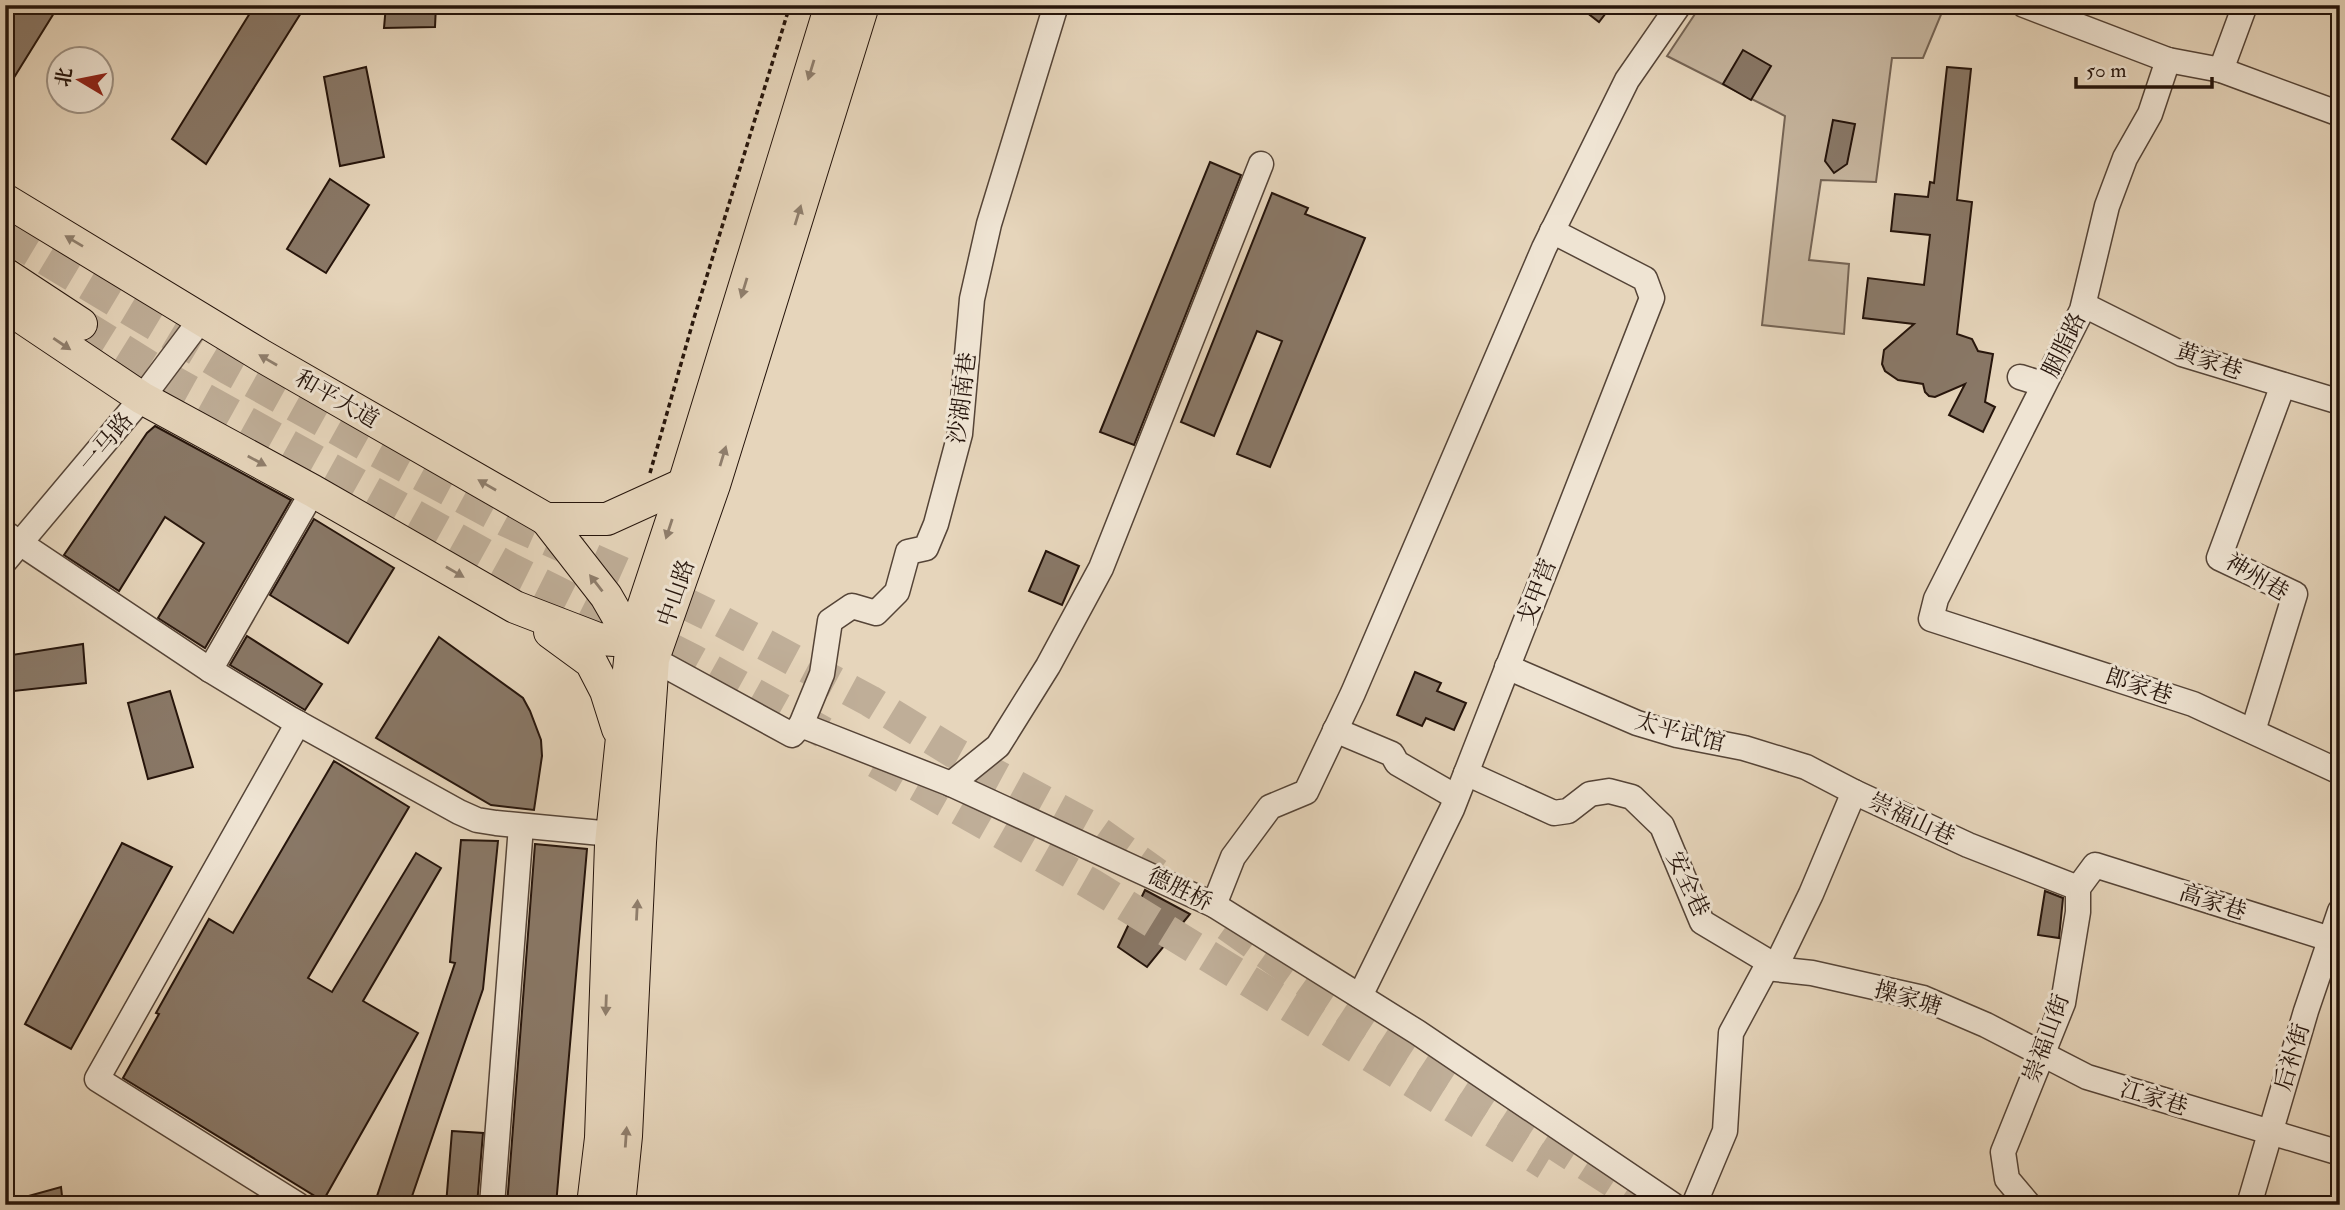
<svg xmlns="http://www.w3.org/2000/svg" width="2345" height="1210" viewBox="0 0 2345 1210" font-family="'IM FELL Double Pica','Noto Serif SC',serif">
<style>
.green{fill:#c5b49d;stroke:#756454;stroke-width:2}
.building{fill:#897867;stroke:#25140b;stroke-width:2}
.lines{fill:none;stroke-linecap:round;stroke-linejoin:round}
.major-tunnel{stroke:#bfae98;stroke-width:32;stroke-dasharray:32 16;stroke-linecap:butt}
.minor-casing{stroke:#554437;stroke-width:27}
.major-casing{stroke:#25140b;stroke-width:34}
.path{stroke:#25140b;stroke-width:3.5;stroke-dasharray:5 3.5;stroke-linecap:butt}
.minor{stroke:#efe4d3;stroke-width:24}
.major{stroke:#e6d5bb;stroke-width:32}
.oneway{fill:#8f7e6c}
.labels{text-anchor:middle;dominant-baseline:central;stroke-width:6;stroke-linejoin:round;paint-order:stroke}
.street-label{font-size:23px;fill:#25140b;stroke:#efe4d3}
</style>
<rect width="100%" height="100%" fill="#e6d5bb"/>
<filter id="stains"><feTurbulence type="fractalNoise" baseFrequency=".00286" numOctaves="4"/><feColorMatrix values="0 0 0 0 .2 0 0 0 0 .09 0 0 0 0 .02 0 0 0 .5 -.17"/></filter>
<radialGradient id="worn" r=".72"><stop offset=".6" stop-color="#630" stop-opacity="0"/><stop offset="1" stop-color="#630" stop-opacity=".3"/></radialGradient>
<path class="green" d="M1701 5H1945L1923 58H1892L1876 182 1821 180 1809 260 1849 264 1844 334 1762 325 1785 116 1667 56Z"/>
<g class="building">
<path d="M5 5H59L5 92Z"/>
<path d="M255 5H306L206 164 172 139Z"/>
<path d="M386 5H436L435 27 384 28Z"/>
<path d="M1577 5H1612L1599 22Z"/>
<path d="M1743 50 1771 66 1751 100 1723 84Z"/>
<path d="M366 67 384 157 340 166 324 77Z"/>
<path d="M1947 67 1971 69 1957 200 1972 202 1957 334 1972 339 1978 351 1993 354 1985 402 1995 407 1983 432 1949 415 1965 384 1935 397 1929 396 1925 392 1923 384 1898 380 1885 371 1882 364 1884 350 1914 324 1863 318 1868 278 1924 285 1930 235 1891 231 1895 194 1928 197 1930 182 1934 183Z"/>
<path d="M1833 120 1855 124 1847 164 1834 173 1825 161Z"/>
<path d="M1210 162 1241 175 1134 445 1100 432Z"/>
<path d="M330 179 369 205 326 273 287 249Z"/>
<path d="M1272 193 1308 208 1305 214 1365 238 1270 467 1237 454 1282 341 1257 331 1214 436 1181 422Z"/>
<path d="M155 426 291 500 205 648 158 618 204 543 165 517 119 591 64 555 147 433Z"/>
<path d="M314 519 394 568 348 643 270 595Z"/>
<path d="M1046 551 1079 566 1062 605 1029 591Z"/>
<path d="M247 636 322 684 305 710 230 665Z"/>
<path d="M439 637 523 698 530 711 541 740 542 756 534 810 491 805 376 738Z"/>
<path d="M83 644 86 683 5 692V656Z"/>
<path d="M1415 672 1441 683 1437 691 1466 703 1454 730 1426 718 1422 726 1397 715Z"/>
<path d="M170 691 193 767 148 779 128 703Z"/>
<path d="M334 761 409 807 308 978 332 992 416 853 441 868 363 1001 418 1033 323 1201 123 1078 159 1014 156 1013 209 919 233 933Z"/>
<path d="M461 840 498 841 483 989 409 1205H374L455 963 450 962Z"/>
<path d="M122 843 172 867 71 1049 25 1024Z"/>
<path d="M535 844 587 849 556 1205H507Z"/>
<path d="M1145 890 1190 914 1147 967 1118 947Z"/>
<path d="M2045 891 2063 898 2059 938 2038 935Z"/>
<path d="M452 1131 483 1133 477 1205H446Z"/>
<path d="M61 1187 63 1205H14V1200Z"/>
</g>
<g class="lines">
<g class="major-tunnel">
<path d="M5 235 229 369 378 452 506 521 623 573 717 619 870 701 955 753 1091 827 1157 874"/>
<path d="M81 324 174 382 509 568 693 660 828 735"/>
<path d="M876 762 1091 884 1546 1164"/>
<path d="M1227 925 1328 997 1649 1205"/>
</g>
<g class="minor-casing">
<g id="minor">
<path d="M2024 5 2168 60 2221 70 2340 114"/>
<path d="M2168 60 2150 114 2125 158 2107 206 2082 310 1936 599 1931 619 2193 704 2340 772"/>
<path d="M2221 70 2245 5"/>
<path d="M2084 305 2182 354 2340 402"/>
<path d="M2020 377 2036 382"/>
<path d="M5 533 210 670 289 718 459 812 477 820 496 823 612 834"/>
<path d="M5 561 142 398 202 318"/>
<path d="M653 659 792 735 801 725 951 784 1214 905 1417 1032 1673 1205"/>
<path d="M1507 667 1637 723 1677 735 1744 748 1806 767 1854 792"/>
<path d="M210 670 313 491"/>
<path d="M298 723 97 1079 298 1205"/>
<path d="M801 725 822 674 830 621 852 606 876 613 897 592 908 552 926 548 936 524 960 434 972 299 989 224 1056 5"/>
<path d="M1335 730 1392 754 1397 763 1456 797"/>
<path d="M2253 731 2295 594 2219 558 2283 385"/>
<path d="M1466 773 1554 813 1568 811 1590 794 1609 791 1632 797 1662 826 1702 922 1764 959 1766 968 1731 1033 1725 1131 1694 1205"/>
<path d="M951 784 998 746 1048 666 1101 568 1261 164"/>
<path d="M1214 905 1233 857 1270 807 1306 792 1353 693 1544 248 1627 80 1679 5"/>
<path d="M1766 968 1812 973 1923 998 1986 1025 2087 1077 2340 1153"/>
<path d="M1766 968 1778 962 1811 894 1854 792 1968 845 2078 888"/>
<path d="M1360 996 1452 809 1652 298 1645 279 1552 231"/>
<path d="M492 1205 521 826"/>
<path d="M2029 1205 2007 1179 2003 1152 2063 1003 2078 912V888L2095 865 2330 939"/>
<path d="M2249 1205 2306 1011 2340 911"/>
</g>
</g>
<g class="major-casing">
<g id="major">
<path d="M5 200 262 356 546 519H607L684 484"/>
<path d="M5 274 81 324"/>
<path d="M5 306 142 398 313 491 515 607 598 639 632 641 647 654"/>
<path d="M546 519 606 596 632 641"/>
<path d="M550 632 591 662 606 691 618 729"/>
<path d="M593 1205 601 1138 611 844 632 641 684 484 831 5"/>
<path d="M619 1205 626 1136 640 842 653 659 714 485 863 5"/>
</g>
</g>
<path class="path" d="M650 473 694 318 790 5"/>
<use href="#minor" class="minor"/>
<use href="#major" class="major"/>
</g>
<defs><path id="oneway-solid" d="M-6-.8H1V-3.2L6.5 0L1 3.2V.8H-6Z" transform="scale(1.75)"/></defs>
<g class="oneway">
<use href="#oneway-solid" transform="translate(811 70) rotate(107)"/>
<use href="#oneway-solid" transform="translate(798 215) rotate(-73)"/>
<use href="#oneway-solid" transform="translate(74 241) rotate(-149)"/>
<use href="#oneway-solid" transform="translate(744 288) rotate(107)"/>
<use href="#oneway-solid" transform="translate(62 344) rotate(34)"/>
<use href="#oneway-solid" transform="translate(268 360) rotate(-150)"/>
<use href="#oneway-solid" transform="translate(723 456) rotate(-73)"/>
<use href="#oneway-solid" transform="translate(257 461) rotate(28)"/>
<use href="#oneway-solid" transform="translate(487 485) rotate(-150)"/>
<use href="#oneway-solid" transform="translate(669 529) rotate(108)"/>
<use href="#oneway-solid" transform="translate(455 572) rotate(30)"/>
<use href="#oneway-solid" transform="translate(596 583) rotate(-128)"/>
<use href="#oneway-solid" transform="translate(637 910) rotate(-87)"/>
<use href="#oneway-solid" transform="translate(606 1005) rotate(92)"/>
<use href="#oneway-solid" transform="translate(626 1137) rotate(-86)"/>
</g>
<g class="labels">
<g class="street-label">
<text transform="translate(2064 345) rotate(-64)">胭脂路</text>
<text transform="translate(2209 361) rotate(19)">黄家巷</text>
<text transform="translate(962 398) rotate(-83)">沙湖南巷</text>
<text transform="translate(337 399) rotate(30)">和平大道</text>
<text transform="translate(106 442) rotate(-50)">一马路</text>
<text transform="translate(2257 577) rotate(31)">神州巷</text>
<text transform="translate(1537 592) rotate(-69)">戈甲营</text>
<text transform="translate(676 593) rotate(-71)">中山路</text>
<text transform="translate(2139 686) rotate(19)">郎家巷</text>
<text transform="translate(1680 732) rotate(15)">太平试馆</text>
<text transform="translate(1912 819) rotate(25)">崇福山巷</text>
<text transform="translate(1688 884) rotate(65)">安全巷</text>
<text transform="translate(1180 889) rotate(26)">德胜桥</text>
<text transform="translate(2213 902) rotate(18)">高家巷</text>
<text transform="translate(1908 998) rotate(16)">操家塘</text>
<text transform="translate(2046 1038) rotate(-70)">崇福山街</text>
<text transform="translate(2292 1057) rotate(-73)">后补街</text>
<text transform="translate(2154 1098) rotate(17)">江家巷</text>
</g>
</g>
<rect width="2345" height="1210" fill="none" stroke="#e6d5bb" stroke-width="28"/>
<rect x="7" y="7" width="2331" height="1196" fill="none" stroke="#25140b" stroke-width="3.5"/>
<rect x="14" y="14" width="2317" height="1182" fill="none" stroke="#25140b" stroke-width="2"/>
<g transform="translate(80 80) rotate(280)"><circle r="33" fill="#efe4d3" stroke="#9e9183" stroke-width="2"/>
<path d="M0-5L12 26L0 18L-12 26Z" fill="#8f2418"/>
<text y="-10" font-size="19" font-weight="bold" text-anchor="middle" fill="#25140b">北</text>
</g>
<path d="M2076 77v10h136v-10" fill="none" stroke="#25140b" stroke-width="3.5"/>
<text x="2086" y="77" font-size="21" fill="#25140b" stroke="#efe4d3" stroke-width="5" paint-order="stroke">50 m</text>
<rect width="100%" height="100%" filter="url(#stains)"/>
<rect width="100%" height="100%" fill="url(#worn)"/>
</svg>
